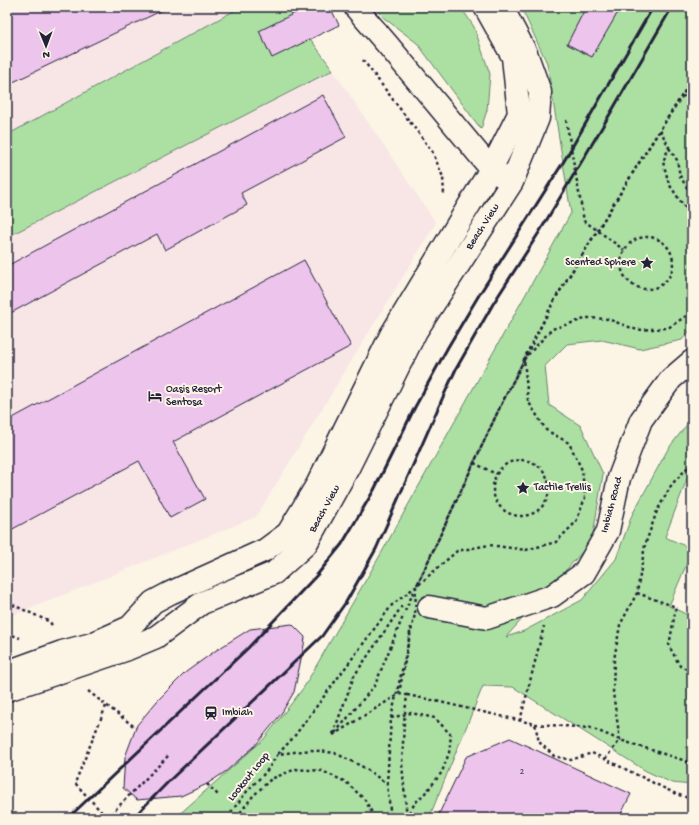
<svg xmlns="http://www.w3.org/2000/svg" width="699" height="825" viewBox="0 0 699 825" font-family="'Gochi Hand',sans-serif">
<style>
.built{fill:#f8e6e7}
.green{fill:#ace0a2;stroke:#67816e}
.building{fill:#edc4ec;stroke:#22223b}
.lines{fill:none;stroke-linecap:round;stroke-linejoin:round}
.minor-casing{stroke:#22223b;stroke-width:25}
.path{stroke:#22223b;stroke-width:2.5;stroke-dasharray:3 3;stroke-linecap:butt}
.minor{stroke:#fcf5e5;stroke-width:22}
.rail{stroke:#22223b;stroke-width:3}
.path-bridge{stroke:#22223b;stroke-width:2.5;stroke-dasharray:3 3;stroke-linecap:butt}
.labels{text-anchor:middle;dominant-baseline:central;stroke-width:4;stroke-linejoin:round;paint-order:stroke}
.number-label{font-size:9px;fill:#554a67}
.street-label{font-size:11px;fill:#22223b;stroke:#fcf5e5}
.poi-label{font-size:11px;fill:#22223b;stroke:#fcf5e5;text-anchor:start}
</style>
<rect width="100%" height="100%" fill="#fcf5e5"/>
<filter id="ink" filterUnits="userSpaceOnUse"><feTurbulence type="fractalNoise" baseFrequency=".025" numOctaves="2"/><feDisplacementMap in="SourceGraphic" scale="8" xChannelSelector="R" yChannelSelector="G"/><feConvolveMatrix kernelMatrix="1 2 1 2 8 2 1 2 1" color-interpolation-filters="sRGB"/></filter>
<g filter="url(#ink)">
<g class="built">
<path d="M7 7H262L7 139Z"/>
<path d="M333 70 436 223 256 517 7 618V237Z"/>
</g>
<g class="green">
<path d="M241 7H287L333 70 7 237V135Z"/>
<path d="M376 7H461L474 27 490 74 487 110 481 129 417 43 384 18Z"/>
<path d="M521 7H692V328L682 340 640 349 602 340 567 344 545 366 549 405 581 426 603 474 592 541 506 637 524 631 582 600 616 559 632 515 668 449 692 418V466L665 537 692 549V551L669 606 692 617V785L672 783 646 771 513 687 483 686 429 818H175L264 739 304 687 382 552 571 213 547 63Z"/>
</g>
<g class="building">
<path d="M7 7H169L7 85Z"/>
<path d="M307 7H330L339 25 272 58 259 31Z"/>
<path d="M586 7H621L592 57 567 44Z"/>
<path d="M323 95 346 137 241 193 247 205 165 250 157 234 7 315V266Z"/>
<path d="M304 260 351 346 173 442 205 499 170 518 139 461 7 532V421Z"/>
<path d="M292 624 305 637 304 645 294 692 281 714 255 746 225 772 207 784 181 796 137 800 123 788 125 757 137 725 158 700 186 672 215 651 250 629Z"/>
<path d="M510 738 631 794 619 818H437L466 757Z"/>
</g>
<g class="lines">
<g class="minor-casing">
<g id="minor">
<path d="M355 7 387 44 491 169 502 176"/>
<path d="M429 607 487 618 552 596 584 573 608 531 619 478 641 420 671 379 692 361"/>
<path d="M7 672 62 652 92 644 130 627 153 602 170 593 265 550 288 533 317 485 391 335 491 169 519 114 513 57 485 7"/>
<path d="M7 690 125 650 156 637 202 603 274 573 306 544 348 468 416 331 512 182 538 118 540 92 526 53 502 7"/>
</g>
</g>
<g class="path">
<path d="M363 60 432 151 443 177 444 194"/>
<path d="M682 97 692 92"/>
<path d="M566 120 584 221 597 230 624 250"/>
<path d="M660 130 669 147 663 162 669 184 683 205 692 215"/>
<path d="M669 148 677 160 680 176 692 196"/>
<circle cx="647" cy="263" r="26"/>
<circle cx="521" cy="488" r="28"/>
<path d="M474 463 496 474"/>
<path d="M418 583 500 407 555 299 642 158 692 80"/>
<path d="M637 593 676 607 669 646 680 666 692 671"/>
<path d="M7 602 50 622 53 627"/>
<path d="M7 633 20 638"/>
<path d="M88 691 136 728"/>
<path d="M399 694 407 695 404 722 402 764 407 818"/>
<path d="M407 695 427 699 535 724 539 742 554 756 571 760 592 753 613 763 676 794 692 799"/>
<path d="M106 706 75 783 107 818"/>
<path d="M520 721 544 626"/>
<path d="M535 724 591 728 620 740 692 763"/>
<path d="M335 733 375 685 404 614"/>
<path d="M333 734 354 676 402 606"/>
<path d="M333 735 399 694 411 627"/>
<path d="M605 759 620 740 613 693 614 660 620 625 637 593 645 545 657 511 672 484 692 463"/>
<path d="M207 784 218 795"/>
<path d="M107 818 169 755"/>
<path d="M229 818 232 811 248 790 266 772 278 754 311 750 335 753 365 768 387 784 391 818"/>
<path d="M238 818 239 814 253 796 271 779 296 769 322 771 346 782 365 800 375 818"/>
<path d="M690 818 692 780"/>
</g>
<use href="#minor" class="minor"/>
<g class="rail">
<path d="M68 818 248 648 317 575 342 544 374 490 415 407 448 347 479 295 564 161 653 7"/>
<path d="M133 818 170 780 322 636 346 602 376 549 443 397 456 369 493 304 540 231 610 114 672 7"/>
</g>
<g class="path-bridge">
<path d="M526 355 555 299 642 158 692 80"/>
<path d="M417 585 500 407 524 360"/>
<path d="M405 611 415 589"/>
<path d="M391 718 411 713 435 718 451 735 449 753 442 772 428 790 415 803 406 818"/>
<path d="M278 754 293 738 392 605 415 587"/>
<path d="M387 784 391 718 415 614 416 587 457 551 489 545 526 550 556 542 576 522 585 498 582 470 569 443 546 430 528 401 524 359 552 329 588 318 608 319 637 330 668 328 692 312"/>
</g>
</g>
</g>
<defs>
<g id="sight-bare" transform="scale(1.08)"><path d="M0-6L1.8-2.2L6-1.7L2.9 1.2L3.7 5.4L0 3.3L-3.7 5.4L-2.9 1.2L-6-1.7L-1.8-2.2Z" fill="#22223b" stroke="#fcf5e5" stroke-width="2.5" paint-order="stroke"/></g>
<g id="hotel-bare" transform="scale(1.08)"><path d="M-6-4.5h1.5V1H6V5H4.5V3h-9V5H-6ZM-4 0a1.8 1.8 0 1 1 3.6 0ZM.5 0V-2.5h3Q6-2.5 6 0Z" fill="#22223b" stroke="#fcf5e5" stroke-width="2.5" paint-order="stroke"/></g>
<g id="station-bare" transform="scale(1.08)"><path d="M-3-6H3Q5-6 5-4V2Q5 4 3 4L4.5 6H3L1.5 4h-3L-3 6H-4.5L-3 4Q-5 4-5 2V-4Q-5-6-3-6ZM-3.5-4v3h7v-3ZM-3.5 1v1.5H-2V1ZM2 1v1.5H3.5V1Z" fill="#22223b" stroke="#fcf5e5" stroke-width="2.5" paint-order="stroke"/></g>
</defs>
<g fill-rule="evenodd">
<use href="#sight-bare" x="647" y="263"/>
<use href="#hotel-bare" x="155" y="396"/>
<use href="#sight-bare" x="523" y="488"/>
<use href="#station-bare" x="211" y="713"/>
</g>
<g class="labels">
<g class="number-label">
<text x="522" y="772">2</text>
</g>
<g class="street-label">
<text transform="translate(483 227) rotate(-57)">Beach View</text>
<text transform="translate(612 505) rotate(-75)">Imbiah Road</text>
<text transform="translate(325 509) rotate(-61)">Beach View</text>
<text transform="translate(249 777) rotate(-51)">Lookout Loop</text>
</g>
<g class="poi-label">
<text x="636" y="263" text-anchor="end">Scented Sphere</text>
<text x="166" y="390">Oasis Resort<tspan x="166" dy="13">Sentosa</tspan></text>
<text x="534" y="488">Tactile Trellis</text>
<text x="222" y="713">Imbiah</text>
</g>
</g>
<rect width="699" height="825" fill="none" stroke="#fcf5e5" stroke-width="24"/>
<rect x="12" y="12" width="675" height="801" fill="none" stroke="#22223b" stroke-width="1.5" filter="url(#ink)"/>
<g transform="translate(46 46) rotate(179)" stroke="#fcf5e5" stroke-width="3" paint-order="stroke">
<path d="M0-3L7 15L0 10L-7 15Z" fill="#22223b"/>
<text y="-6" font-size="11" font-weight="bold" text-anchor="middle" fill="#22223b">N</text>
</g>
</svg>
